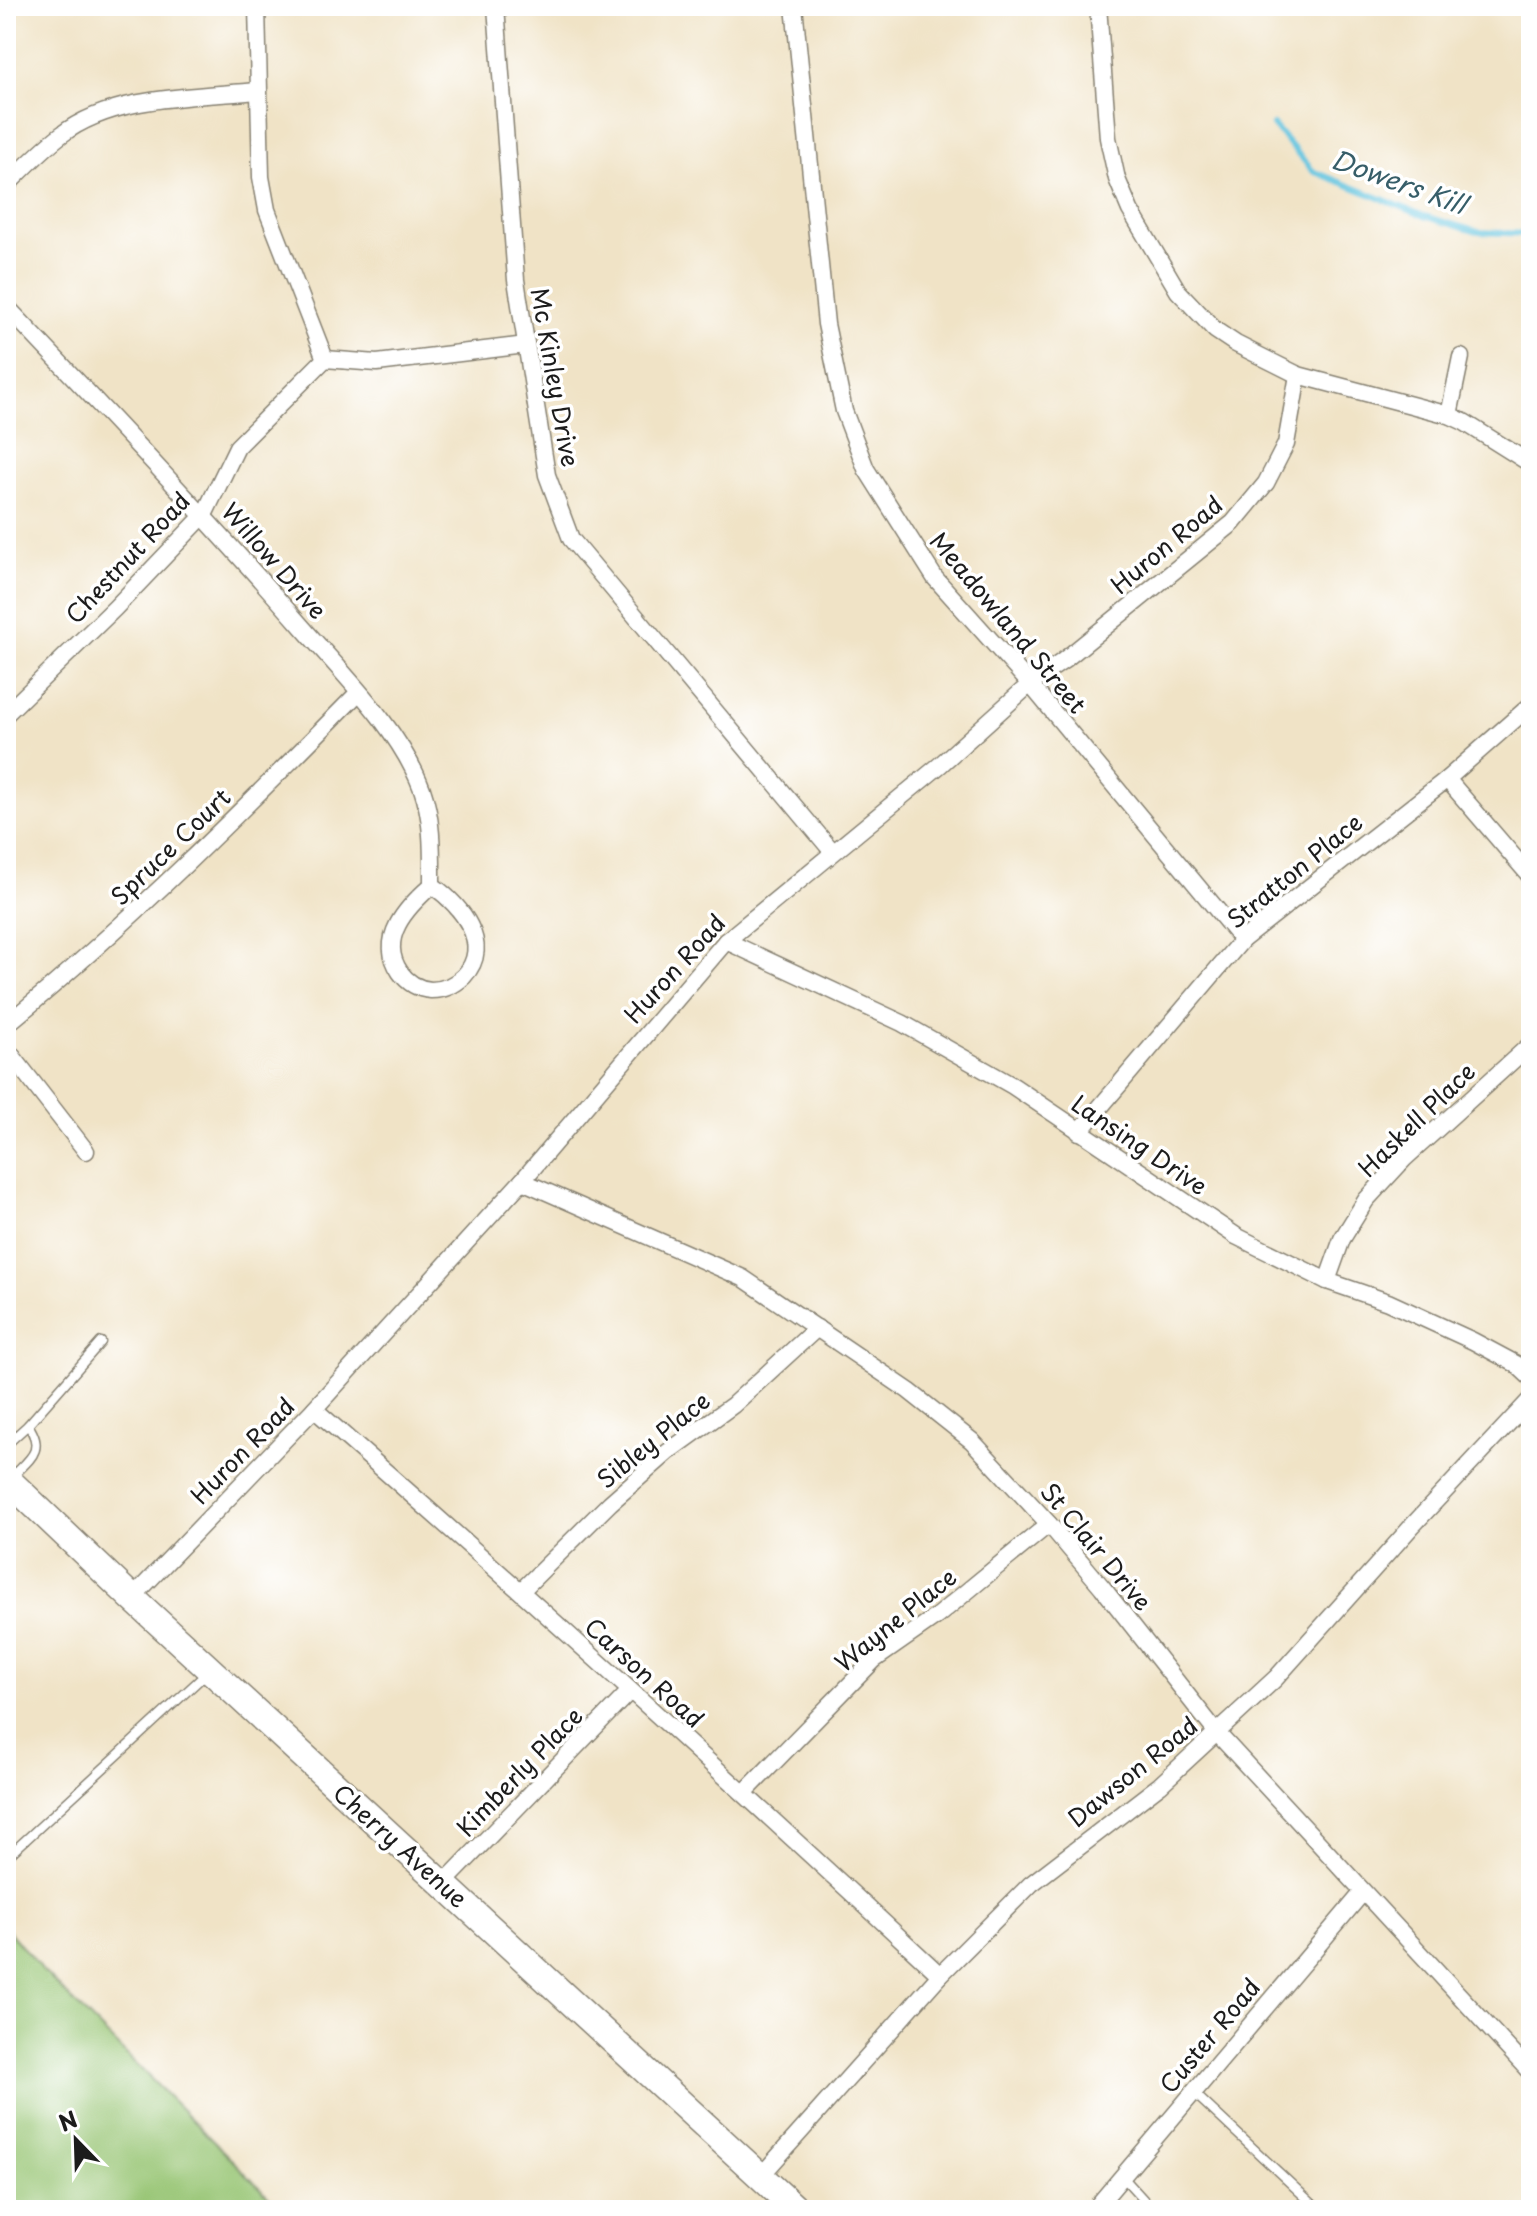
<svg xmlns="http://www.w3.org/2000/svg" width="1537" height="2216" viewBox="0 0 1537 2216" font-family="'Playpen Sans',sans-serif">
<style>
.green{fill:#97c573;stroke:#5a7048;stroke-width:2}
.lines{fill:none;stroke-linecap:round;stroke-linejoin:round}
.stream{stroke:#5fc2dd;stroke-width:6}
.lane-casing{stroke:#868071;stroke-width:11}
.street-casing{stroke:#868071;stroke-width:19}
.primary-casing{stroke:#868071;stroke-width:29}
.lane{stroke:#fff;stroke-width:8}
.street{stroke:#fff;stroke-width:16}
.primary{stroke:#fff;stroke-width:26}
.labels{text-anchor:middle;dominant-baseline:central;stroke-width:7;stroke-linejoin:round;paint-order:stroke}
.street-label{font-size:24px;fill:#1c1c1c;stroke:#fff}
.water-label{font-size:26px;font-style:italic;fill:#375e69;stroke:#fff}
</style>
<rect width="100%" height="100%" fill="#fff"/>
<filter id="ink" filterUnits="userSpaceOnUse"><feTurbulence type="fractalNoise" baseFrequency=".0125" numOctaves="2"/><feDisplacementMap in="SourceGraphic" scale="16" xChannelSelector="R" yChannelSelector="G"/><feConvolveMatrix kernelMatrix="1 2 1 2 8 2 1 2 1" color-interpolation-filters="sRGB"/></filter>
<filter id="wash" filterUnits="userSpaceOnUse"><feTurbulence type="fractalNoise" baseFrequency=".006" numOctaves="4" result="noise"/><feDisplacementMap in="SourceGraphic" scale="32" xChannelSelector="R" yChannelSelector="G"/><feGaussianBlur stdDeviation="1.8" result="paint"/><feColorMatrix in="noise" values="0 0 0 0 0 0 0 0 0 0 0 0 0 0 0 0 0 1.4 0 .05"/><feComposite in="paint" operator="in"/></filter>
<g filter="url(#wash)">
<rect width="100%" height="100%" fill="#f0e3c6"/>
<path class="green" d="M6 1928 43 1971 282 2210H6Z"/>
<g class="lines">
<path class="stream" d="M1273 125 1313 171 1424 216 1478 232 1531 234"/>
</g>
</g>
<g filter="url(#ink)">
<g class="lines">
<g class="lane-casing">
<g id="lane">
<path d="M6 1445 28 1425 101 1342"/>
<path d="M12 1477C29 1459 46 1451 28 1425"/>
<path d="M6 1858 208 1672"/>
<path d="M1193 2092 1319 2210"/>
<path d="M1122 2176 1153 2210"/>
</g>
</g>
<g class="street-casing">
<g id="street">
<path d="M257 6 261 177 267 210 325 359"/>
<path d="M496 6 516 280 547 475 571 539 832 851"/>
<path d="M794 6 826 324 844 411 866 469 935 578 1030 684 1242 940"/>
<path d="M1098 6 1108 138 1117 179 1130 210 1178 291 1215 330 1236 344 1298 375 1449 415 1464 422 1531 464"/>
<path d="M6 186C23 169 41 150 61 135 113 95 194 97 258 91"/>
<path d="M6 306C107 412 207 518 303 628 344 675 400 730 422 789 433 820 432 852 432 885"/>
<path d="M1449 415 1461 357"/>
<path d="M6 714 115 608 204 515 237 447 325 359 377 363 526 345"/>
<path d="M1447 779 1531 877"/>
<path d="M432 885C460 905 494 944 464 976 455 985 443 990 431 990 418 989 407 982 400 972 377 938 407 907 432 885Z"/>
<path d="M726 941 902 1023 1013 1086 1236 1236 1327 1281 1388 1302 1473 1341 1516 1364 1531 1378"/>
<path d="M6 1025C131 922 245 808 359 692"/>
<path d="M6 1048 86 1151"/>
<path d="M1079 1132 1242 940 1447 779 1531 705"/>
<path d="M522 1181 743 1278 909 1391 972 1441 1049 1524 1102 1587 1217 1733 1531 2073"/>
<path d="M1327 1281 1342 1239 1366 1200 1404 1159 1531 1044"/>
<path d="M314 1409C526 1594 734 1783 940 1975"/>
<path d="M522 1590 610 1503 668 1452 733 1405 817 1328"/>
<path d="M132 1598 314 1409 522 1181 726 941 940 765 1030 684 1063 661 1233 523 1266 483 1286 444 1298 375"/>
<path d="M744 1793 874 1660 937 1616 1049 1524"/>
<path d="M444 1883 629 1692"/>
<path d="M760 2177 940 1975 1031 1884 1160 1785 1276 1678 1413 1525 1531 1399"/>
<path d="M1094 2210 1363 1892"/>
</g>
</g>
<g class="primary-casing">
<path id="primary" d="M6 1478 132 1598 797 2210"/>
</g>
<use href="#lane" class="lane"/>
<use href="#street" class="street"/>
<use href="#primary" class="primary"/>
</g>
</g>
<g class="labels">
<g class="street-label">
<text transform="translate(556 377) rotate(80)">Mc Kinley Drive</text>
<text transform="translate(1166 544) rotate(-40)">Huron Road</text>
<text transform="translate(127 557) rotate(-47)">Chestnut Road</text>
<text transform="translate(275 560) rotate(49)">Willow Drive</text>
<text transform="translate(1009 622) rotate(50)">Meadowland Street</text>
<text transform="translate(170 846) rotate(-44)">Spruce Court</text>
<text transform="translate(1294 870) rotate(-39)">Stratton Place</text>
<text transform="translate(674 968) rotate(-48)">Huron Road</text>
<text transform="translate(1416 1119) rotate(-44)">Haskell Place</text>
<text transform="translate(1140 1144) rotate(34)">Lansing Drive</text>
<text transform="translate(653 1439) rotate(-39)">Sibley Place</text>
<text transform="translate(242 1450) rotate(-46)">Huron Road</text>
<text transform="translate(1097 1546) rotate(50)">St Clair Drive</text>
<text transform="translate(895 1619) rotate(-39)">Wayne Place</text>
<text transform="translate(645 1672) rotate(42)">Carson Road</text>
<text transform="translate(519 1771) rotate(-46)">Kimberly Place</text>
<text transform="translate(1132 1771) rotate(-39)">Dawson Road</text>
<text transform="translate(401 1845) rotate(42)">Cherry Avenue</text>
<text transform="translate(1209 2035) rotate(-50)">Custer Road</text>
</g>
<g class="water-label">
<text transform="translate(1399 181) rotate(20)">Dowers Kill</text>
</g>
</g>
<rect width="1537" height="2216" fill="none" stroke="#fff" stroke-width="32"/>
<g transform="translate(76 2140) rotate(337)" stroke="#ffffff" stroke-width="6" paint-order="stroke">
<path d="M0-6L14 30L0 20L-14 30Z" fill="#1c1c1c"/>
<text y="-12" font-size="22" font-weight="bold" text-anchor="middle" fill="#1c1c1c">N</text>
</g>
</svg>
